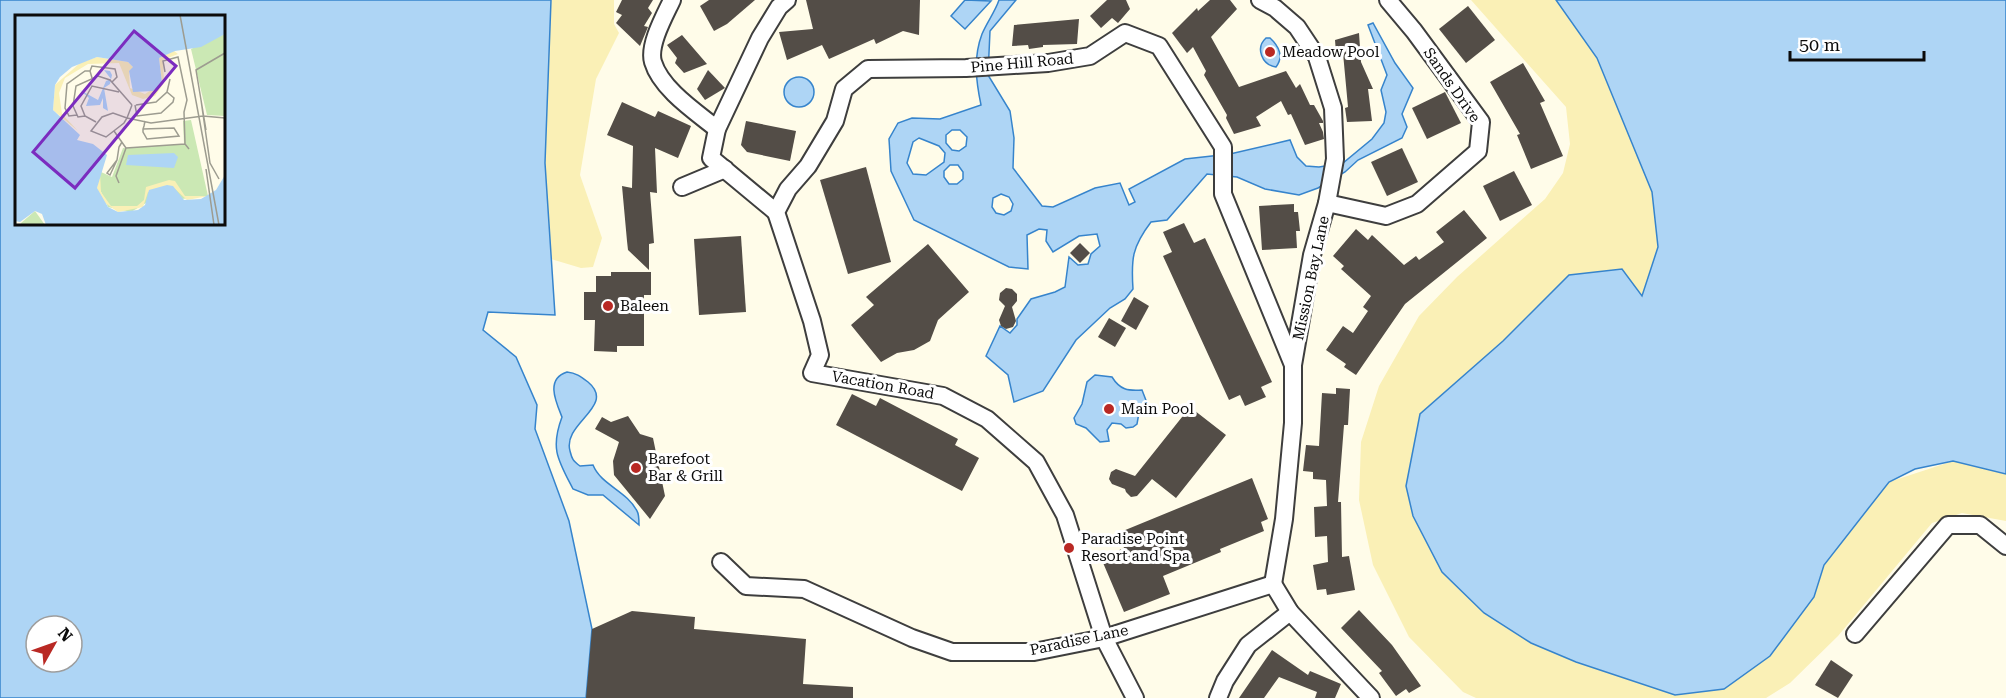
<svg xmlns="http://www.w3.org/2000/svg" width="2006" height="698" viewBox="0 0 2006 698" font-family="'Roboto Serif',serif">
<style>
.sand{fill:#faf0b6}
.water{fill:#aed5f5;stroke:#3684cc;stroke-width:1.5;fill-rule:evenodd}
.building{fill:#534d47}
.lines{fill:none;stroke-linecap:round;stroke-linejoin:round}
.minor-casing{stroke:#3e3e3e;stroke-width:20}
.minor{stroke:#fff;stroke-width:16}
.poi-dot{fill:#b92924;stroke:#fff;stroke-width:2}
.labels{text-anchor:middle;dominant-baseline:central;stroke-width:6;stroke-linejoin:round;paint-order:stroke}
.poi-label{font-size:15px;fill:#0b0b0b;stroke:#fff;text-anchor:start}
.street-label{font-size:15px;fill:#0b0b0b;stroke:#fff}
.inset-road{fill:none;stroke:#9d9c90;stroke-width:1.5}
.view{fill:#7b2cbf;fill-opacity:0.15;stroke:#7b2cbf;stroke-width:3}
.inset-edge{fill:none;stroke:#0b0b0b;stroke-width:3}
</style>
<rect width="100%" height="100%" fill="#fffce9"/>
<g class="sand">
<path d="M551 0H614V24L619 33 596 79 580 175 602 238 593 267 581 268 551 259 545 163Z"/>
<path d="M1471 0H1556L1597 58 1652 192 1658 247 1642 296 1569 275 1503 341 1420 414 1770 656 1814 597 1824 565 1889 482 1953 461 2006 474V521L1962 513 1932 523 1838 636 1790 683 1766 698H1476L1463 692 1409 637 1373 565 1359 500 1361 442 1379 386 1419 316 1457 277 1545 199 1563 173 1570 144 1566 107Z"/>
</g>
<g class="water">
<path d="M0 0H551L545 163 555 315 488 312 483 330 516 357 537 405 535 429 569 521 592 629 586 698H0ZM16 16H224V224H16ZM36 626H72V662H36Z"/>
<path d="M965 0 991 1 965 29 951 16Z"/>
<path d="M999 0H1016L990 31 988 75 1010 111 1014 138 1013 168 1042 206 1053 207 1095 188 1120 183 1129 205 1135 202 1129 189 1185 159 1230 154 1290 140 1297 157 1306 166 1319 167 1343 163 1372 139 1384 123 1386 112 1381 90 1387 75 1368 25 1373 23 1395 63 1413 88 1402 114 1407 127 1402 138 1358 160 1345 172 1318 188 1299 195 1265 189 1237 177 1207 174 1167 220 1151 222C1132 247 1131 259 1133 289L1125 299 1110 308 1076 340 1043 391 1014 402 1008 375 986 356 1000 326 1010 333 1017 325V319L1031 299 1055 292 1065 287 1069 257 1078 265 1088 264 1091 254 1100 246 1097 234 1079 236 1053 252 1046 241 1047 230 1039 229 1027 235 1028 269 1009 267 914 220 891 171 889 139 898 123 912 118 940 119 981 105C976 81 973 58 982 34 987 22 995 12 999 0ZM952 130H960L967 137 966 146 959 151 952 150 946 143V135ZM919 138 939 146 945 153 944 162 926 175 913 174 907 163 913 142ZM950 165H958L963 172V179L957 184H949L944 177V171ZM1001 194 1009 197 1013 204 1011 211 1004 215 996 213 992 207 993 198Z"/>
<path d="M1556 0H2006V474L1953 461 1915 469 1889 482 1824 565 1814 597 1770 656 1724 689 1675 695 1576 662 1531 643 1484 613 1442 572 1413 516 1406 486 1420 414 1503 341 1569 275 1622 269 1642 296 1658 247 1652 192 1597 58Z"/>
<path d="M1266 38H1270C1279 46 1284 57 1276 67 1262 65 1255 48 1266 38Z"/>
<circle cx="799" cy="92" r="15"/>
<path d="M567 372C576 373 580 376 588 382 617 406 562 423 570 451 572 459 573 461 580 466L593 465C601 485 627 491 637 511 639 514 639 521 639 525L603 495H588L573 489C558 460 550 449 562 417 556 402 545 379 567 372Z"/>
<path d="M1095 375 1112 377C1120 390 1128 391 1142 390L1147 403 1140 407 1137 424 1133 427 1126 428 1121 424 1112 423 1107 430 1109 441 1100 442 1086 428 1076 424 1074 418 1082 404 1087 382Z"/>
</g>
<g class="building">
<path d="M622 0H653L648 8 652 13 644 26 648 27 640 46 616 23 622 15 616 12Z"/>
<path d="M709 0H755L727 24 714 31 700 6Z"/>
<path d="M806 0H920L919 35 903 31 876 44 874 39 829 59 822 45 787 60 779 32 813 29Z"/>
<path d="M1107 0H1126L1130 9 1118 23 1112 18 1101 28 1090 16Z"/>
<path d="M1210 0H1230L1237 9 1211 37 1239 87 1286 71 1296 88 1300 84 1310 105H1314L1323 121V123H1319L1323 132 1324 139 1305 145 1291 114 1288 115 1281 101 1256 117 1261 126 1234 134 1226 118 1227 115 1204 75 1206 71 1193 47 1187 53 1172 33 1197 8 1198 11Z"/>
<path d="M1468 6 1495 40 1466 63 1439 29Z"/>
<path d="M1079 19 1077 44 1043 45V47L1029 49 1028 45 1012 46 1014 25Z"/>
<path d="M1359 33 1361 62 1373 89H1368L1372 121 1347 122 1345 108 1348 107 1343 53H1336L1335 40Z"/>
<path d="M682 35 707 64 684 73 675 63 677 58 667 45Z"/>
<path d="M1523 63 1545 101 1540 103 1563 156 1531 169 1517 135 1520 134 1490 82Z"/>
<path d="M708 70 725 88 705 100 697 89Z"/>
<path d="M1445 92 1461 123 1427 139 1412 108Z"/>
<path d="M622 102 655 117 658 111 691 126 678 158 655 148 657 193 650 192 654 243 649 244V270L628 250 627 241 622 186 632 188 633 146 607 135Z"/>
<path d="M746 121 796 131 790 161 747 152 741 145Z"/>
<path d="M1402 148 1418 182 1387 196 1371 162Z"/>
<path d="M866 167 891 262 848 274 820 180Z"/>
<path d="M1514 171 1532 205 1500 221 1483 186Z"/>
<path d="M1294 204V212H1298L1300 231H1296L1297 248 1262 250 1259 206Z"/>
<path d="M1464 210 1487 238 1405 304 1356 375 1344 367 1346 364 1326 350 1343 326 1353 333 1368 311 1363 307 1371 296 1341 269 1344 266 1333 256 1356 229 1368 240 1372 235 1404 265 1416 256 1419 260 1444 242 1436 232Z"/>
<path d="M1184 223 1194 243 1205 238 1272 382 1261 387 1266 397 1245 406 1240 395 1229 400 1163 256 1172 252 1163 232Z"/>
<path d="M741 236 746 312 699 315 694 239Z"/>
<path d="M1080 243 1090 253 1080 263 1070 253Z"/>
<path d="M928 244 969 292 938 320 930 341 914 350 897 353 881 362 851 325 874 305 866 297Z"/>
<path d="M611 272H651V295H644V346H617V352L594 351 595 320H584V292H596V276H611Z"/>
<path d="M1006 288 1012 289 1017 294V301L1012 307 1016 321 1013 327 1006 329 1001 326 999 320 1005 306 999 300 1000 293Z"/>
<path d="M1134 297 1149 306 1136 330 1121 321Z"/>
<path d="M1109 318 1126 328 1115 347 1098 337Z"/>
<path d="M1336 388 1350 389 1348 425H1344L1338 502H1341L1342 557 1349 556 1355 590 1327 595 1326 589 1317 590 1313 565 1328 562 1327 536 1315 537 1314 507 1327 506 1326 480 1313 479V472L1303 471 1306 445 1319 446 1322 393 1336 394Z"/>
<path d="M852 394 876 406 880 398 958 439 955 445 979 458 962 491 836 425Z"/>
<path d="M1190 407 1226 435 1176 498 1152 479 1137 496 1131 497 1126 492 1125 489 1112 484 1109 479 1111 472 1116 469 1135 476Z"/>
<path d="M628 416 640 434 653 438 665 496 650 519 614 475 613 461 619 442 595 429 602 417 611 422Z"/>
<path d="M1252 478 1268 519 1261 522 1264 531 1220 549 1221 552 1163 576 1170 594 1124 612 1101 558 1124 548 1118 533Z"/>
<path d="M1359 610 1392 645 1421 686 1409 693 1406 689 1396 696 1379 673 1382 671 1341 628Z"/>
<path d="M632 611 695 617 694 629 806 639 803 684 853 687V698H586L592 629Z"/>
<path d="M1272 650 1308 675 1310 671 1341 684 1335 698H1315L1317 692 1279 677 1264 698H1239Z"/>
<path d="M1831 660 1853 675 1838 698 1815 685Z"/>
</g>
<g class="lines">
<g class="minor-casing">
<g id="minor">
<path d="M672 0C665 15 648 45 653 62 661 89 696 112 717 129"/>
<path d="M1260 0 1275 8 1297 27 1317 57 1333 108 1335 159 1327 203 1312 255 1293 365V423L1284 519 1273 584"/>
<path d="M682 187 725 169"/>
<path d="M1327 203 1386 216 1417 204 1478 151 1481 122 1414 31 1388 0"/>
<path d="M776 212 711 158 717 129 760 38 779 7 787 0"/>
<path d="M721 562 746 586 804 589 912 638 952 652H1034L1104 638 1273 584"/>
<path d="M1273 584 1290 612 1371 698"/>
<path d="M1855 634 1948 525H1980L2006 546"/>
<path d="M1135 698 1104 638 1065 515 1036 462 987 419 943 396 812 373 820 355 812 321 776 212 788 189 808 166 835 121 844 89 868 69 966 68 1048 63 1090 56 1125 33 1159 46 1223 147V194L1293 365"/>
<path d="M1218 698 1225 681 1248 645 1290 612"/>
</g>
</g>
<use href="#minor" class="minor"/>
</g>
<g class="poi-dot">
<circle cx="1270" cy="52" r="6"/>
<circle cx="608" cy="306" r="6"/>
<circle cx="1109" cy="409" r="6"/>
<circle cx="636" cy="468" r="6"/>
<circle cx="1069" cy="548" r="6"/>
</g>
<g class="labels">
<g class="poi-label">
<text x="1282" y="52">Meadow Pool</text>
<text x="620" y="306">Baleen</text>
<text x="1121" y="409">Main Pool</text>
<text x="648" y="459">Barefoot<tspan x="648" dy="17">Bar &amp; Grill</tspan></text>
<text x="1081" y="539">Paradise Point<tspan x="1081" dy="17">Resort and Spa</tspan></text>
</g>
<g class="street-label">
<text transform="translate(1022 63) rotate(-5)">Pine Hill Road</text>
<text transform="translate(1452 85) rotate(55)">Sands Drive</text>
<text transform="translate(1311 278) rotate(-78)">Mission Bay Lane</text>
<text transform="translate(883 385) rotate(10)">Vacation Road</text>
<text transform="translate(1079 640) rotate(-12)">Paradise Lane</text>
</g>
</g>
<g transform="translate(15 15)">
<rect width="210" height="210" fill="#fffce9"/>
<path d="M210 19V101L192 100 176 34ZM176 105 193 181 131 188 116 197 93 192 82 168 86 157 97 162 108 133 169 129 168 106ZM20 196 30 210H5L6 208Z" fill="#cbe8b4"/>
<path d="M159 36 163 39 148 45 149 68 140 81 128 84 117 80 104 48 73 49 50 63 44 78 47 99 63 116 38 95 40 70 65 48 82 42 113 47 119 53 114 56 115 73 130 79 147 68 144 43ZM85 158 86 177 96 191H122L129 185 131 172 154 165 160 166 170 181H193L172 185 160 174 133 177 128 192 103 197 86 185 82 173Z" fill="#faf0b6"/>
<path d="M0 0H210V19L186 32 160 36 144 43 147 68 138 76 118 77 114 56 118 52 113 47 82 42 57 52 45 62 40 70 38 95 65 120 62 125 78 129 92 140 82 173 93 192 103 197 123 195 130 190 134 175 152 170 158 171 169 185 186 184 201 175 210 160V210H31L27 199 20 196 5 207 0 206ZM89 55 95 56 97 60 95 69 89 73 93 96 88 93V83L85 90 71 91 74 83 65 75 83 85 91 66 96 64ZM159 138 163 142 159 153 111 150 113 140Z" fill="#aed5f5"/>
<path class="inset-road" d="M165 0 204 210M75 56 77 51 100 54 102 62 97 67M150 57 148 46 163 42 172 85 169 97 170 129 174 134M186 85 195 148 204 164M117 90 112 103 109 108 91 122 76 116 87 102 98 98 112 103 136 108 188 101 210 103M120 90 122 101 146 98 158 87 159 83 152 77M121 90 141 87 152 77 155 64M62 100 54 101 50 93 52 69 70 56H75L77 63M70 101 63 102 58 91 61 71 83 61 95 65 117 90M81 107 70 101 66 91 77 71 104 77M128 114 159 113 164 121 132 124 128 117V114L129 111 130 106M191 115 181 55 210 38M99 116 111 133M111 133 170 129M102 145 92 158 95 160 102 145 104 132 107 127M191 154 199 210M104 168 101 161 111 133"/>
<path class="view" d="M119 16 161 51 60 173 18 137Z"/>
<rect width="210" height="210" class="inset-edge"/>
</g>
<g transform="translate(54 644) rotate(50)"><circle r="28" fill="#ffffff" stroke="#9d9d9d" stroke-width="1.5"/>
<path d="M0-4.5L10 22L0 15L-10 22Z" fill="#b92924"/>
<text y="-9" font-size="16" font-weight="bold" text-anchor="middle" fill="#0b0b0b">N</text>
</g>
<path d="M1790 51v9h134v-9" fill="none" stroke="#0b0b0b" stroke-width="3"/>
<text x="1799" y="51" font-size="18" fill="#0b0b0b" stroke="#ffffff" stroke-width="4.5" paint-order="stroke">50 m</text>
</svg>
